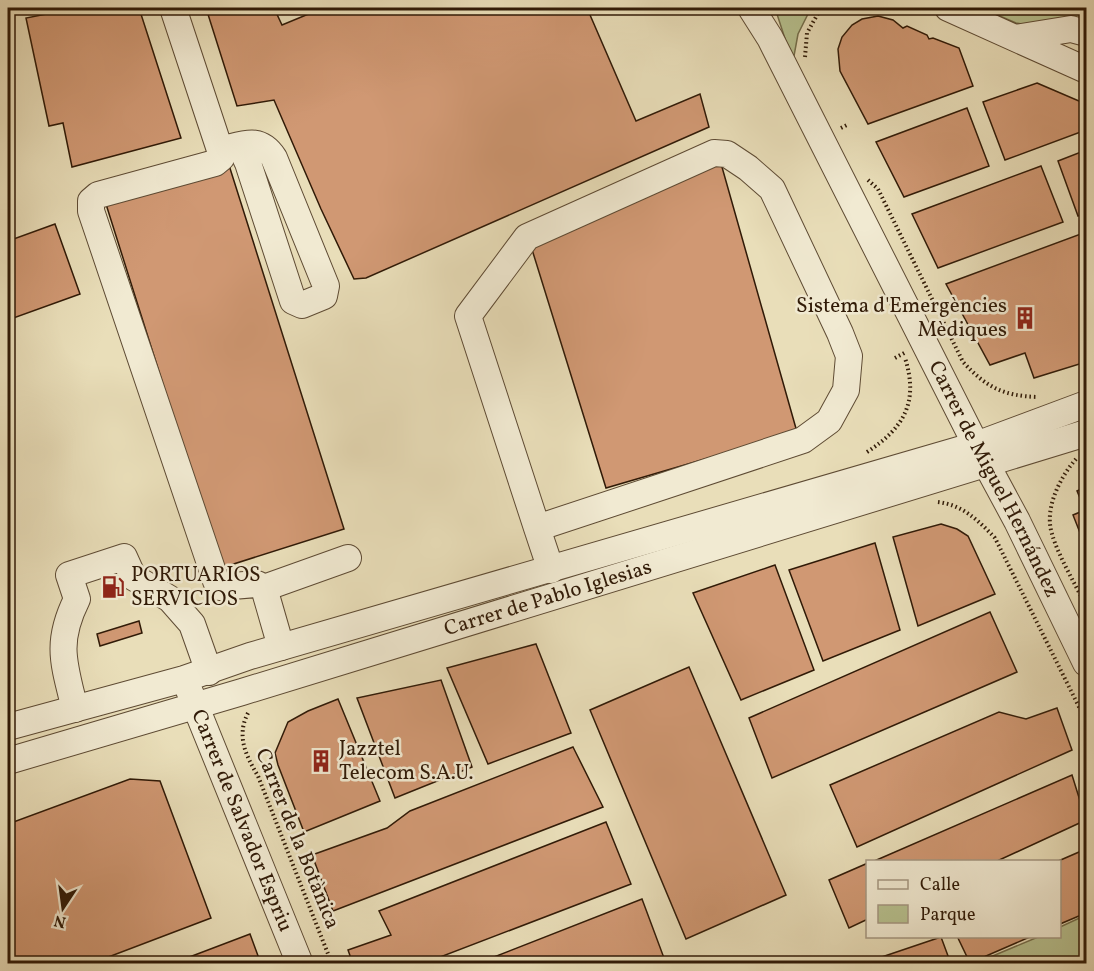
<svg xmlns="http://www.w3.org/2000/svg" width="1094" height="971" viewBox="0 0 1094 971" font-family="Vollkorn,serif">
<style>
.green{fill:#b7c18f;stroke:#746e4b;stroke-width:1.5}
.building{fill:#d09873;stroke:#301a07;stroke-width:1.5}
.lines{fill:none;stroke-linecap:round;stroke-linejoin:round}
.minor-casing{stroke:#5e4b34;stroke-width:28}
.path{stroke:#301a07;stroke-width:4;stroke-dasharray:1.5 3;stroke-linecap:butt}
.minor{stroke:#f1ead2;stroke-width:26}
.labels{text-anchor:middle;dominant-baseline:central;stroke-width:5;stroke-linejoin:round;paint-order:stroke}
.poi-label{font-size:21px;fill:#301a07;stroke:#f1ead2;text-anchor:start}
.street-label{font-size:21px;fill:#301a07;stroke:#f1ead2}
</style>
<rect width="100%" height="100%" fill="#e9deb9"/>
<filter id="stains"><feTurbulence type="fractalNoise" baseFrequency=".00333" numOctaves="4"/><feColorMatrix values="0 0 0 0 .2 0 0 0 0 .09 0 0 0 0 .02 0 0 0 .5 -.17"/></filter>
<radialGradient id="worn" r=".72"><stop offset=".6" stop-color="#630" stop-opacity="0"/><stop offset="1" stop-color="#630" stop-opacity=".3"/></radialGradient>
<g class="green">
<path d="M775 8H811L798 34 794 56 791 57Z"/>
<path d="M981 8H1082L1078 22 1028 25 1016 23Z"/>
<path d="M1086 915V963H976L1038 937 1060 936V927Z"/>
</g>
<g class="building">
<path d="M77 8H139L181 138 72 167 63 123 49 126 26 18Z"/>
<path d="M206 8H274L282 25 323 8H587L636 121 700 94 709 127 366 278 354 279 321 209 274 100 237 106Z"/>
<path d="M878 16 893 20 903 28 907 26 927 35 929 39 933 38 959 48 973 86 868 124 840 71 838 49 842 37 852 25 862 19Z"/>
<path d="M1037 83 1086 104V130L1005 160 983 102Z"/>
<path d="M967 108 989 166 904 197 876 142Z"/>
<path d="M1086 150V213L1078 216 1058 161Z"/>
<path d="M720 160 797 432 606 488 530 243Z"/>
<path d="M228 162 344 529 221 568 105 201Z"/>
<path d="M1041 166 1063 222 938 268 912 214Z"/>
<path d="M55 224 80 294 8 320V241Z"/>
<path d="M1086 232V362L1034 378 1025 353 990 365 946 284Z"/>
<path d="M1086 487V548L1073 515 1085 510 1077 491Z"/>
<path d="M941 524 957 529 968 536 995 594 918 626 893 537Z"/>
<path d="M875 543 900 630 823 661 789 570Z"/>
<path d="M775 565 814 670 741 700 693 593Z"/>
<path d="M990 612 1017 672 772 778 749 718Z"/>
<path d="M139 621 142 633 100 646 97 634Z"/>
<path d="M536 644 571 733 488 764 447 668Z"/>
<path d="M689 667 786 895 686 939 590 710Z"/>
<path d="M441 680 472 767 395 798 357 698Z"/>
<path d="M338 699 380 801 304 832 278 765 275 753 288 722 308 711Z"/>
<path d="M1057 708 1072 750 857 847 830 785 999 712 1026 719Z"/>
<path d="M573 747 603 807 333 911 312 855 387 828 410 811Z"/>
<path d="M1072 775 1086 820 995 862H872Z"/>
<path d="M130 779 160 781 211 918 90 964H17L8 938V824Z"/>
<path d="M606 822 631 884 422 964H353L348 950 391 935 379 911Z"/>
<path d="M1086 849V913L1060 924V862H1056Z"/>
<path d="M868 863V919L849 928 829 880Z"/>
<path d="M642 899 664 958 650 964H476Z"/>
<path d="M250 934 261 964H171Z"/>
<path d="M957 936H1032L970 963Z"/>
<path d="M941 937 951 964H861Z"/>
</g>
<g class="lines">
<g class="minor-casing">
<g id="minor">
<path d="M173 8 220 150C243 145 259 135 274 158L326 286 324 296 302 305 293 301 248 163 240 146"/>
<path id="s1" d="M751 8 770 38 976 445 1017 521 1086 663"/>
<path d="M948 8 1086 70"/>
<path d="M1016 38 1071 29 1086 33"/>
<path d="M220 150 221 158 215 163 98 195 91 201V211L216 581 220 587 257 584 264 588 281 647"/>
<path d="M537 528 803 440 829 421 846 390 849 356 840 333 772 189 748 168 727 154 714 153 527 237 468 316 537 528 551 570"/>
<path d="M264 588 348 558"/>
<path id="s2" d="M189 690 300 964"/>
<path d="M75 709C64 664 55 643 77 599L69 575 124 557 133 577 170 599 192 624 209 672"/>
<path d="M8 727 184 679 250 656 976 445 1086 404"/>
<path id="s3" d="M8 761 242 692 1086 433"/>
</g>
</g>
<g class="path">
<path d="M805 57 807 33 821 8"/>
<path d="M841 128 847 125"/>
<path d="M868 180 878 189 963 362C986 387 1003 396 1038 397"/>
<path d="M895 358 906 352"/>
<path d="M867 452C904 428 919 402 905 358"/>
<path d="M1076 459C1062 475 1048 501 1050 524 1052 546 1076 585 1086 606"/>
<path d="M938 502C963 505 979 521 995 538L1086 721"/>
<path d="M248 713C236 736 246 756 258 776L332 964"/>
</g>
<use href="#minor" class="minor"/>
</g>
<defs>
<g id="building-bare" transform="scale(1.8)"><path d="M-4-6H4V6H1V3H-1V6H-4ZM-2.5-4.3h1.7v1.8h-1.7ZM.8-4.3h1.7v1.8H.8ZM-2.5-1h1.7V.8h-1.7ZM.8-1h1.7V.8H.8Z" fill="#8f2418" stroke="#f1ead2" stroke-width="2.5" paint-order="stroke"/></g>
<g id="fuel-bare" transform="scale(1.8)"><path d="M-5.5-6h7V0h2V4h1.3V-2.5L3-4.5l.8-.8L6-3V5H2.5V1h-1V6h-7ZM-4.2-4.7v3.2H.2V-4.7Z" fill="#8f2418" stroke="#f1ead2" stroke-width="2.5" paint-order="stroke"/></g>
</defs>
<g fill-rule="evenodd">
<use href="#building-bare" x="1025" y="318"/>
<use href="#fuel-bare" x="113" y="587"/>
<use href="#building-bare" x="321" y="761"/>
</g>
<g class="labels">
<g class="poi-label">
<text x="1007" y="306" text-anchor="end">Sistema d'Emergències<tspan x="1007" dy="24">Mèdiques</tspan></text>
<text x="131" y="575">PORTUARIOS<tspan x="131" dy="24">SERVICIOS</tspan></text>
<text x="339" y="749">Jazztel<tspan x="339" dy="24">Telecom S.A.U.</tspan></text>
</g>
<g class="street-label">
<text stroke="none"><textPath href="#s1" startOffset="530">Carrer de Miguel Hernández</textPath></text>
<text stroke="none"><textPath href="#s3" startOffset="564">Carrer de Pablo Iglesias</textPath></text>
<text stroke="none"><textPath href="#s2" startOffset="141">Carrer de Salvador Espriu</textPath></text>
<text transform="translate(297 839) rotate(68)">Carrer de la Botànica</text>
</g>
</g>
<rect width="1094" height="971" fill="none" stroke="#e9deb9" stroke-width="30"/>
<rect x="9" y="9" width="1076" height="953" fill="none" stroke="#301a07" stroke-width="3"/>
<rect x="15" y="15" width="1064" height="941" fill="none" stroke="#301a07" stroke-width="1.5"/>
<rect x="866" y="860" width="195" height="78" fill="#f1ead2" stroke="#a49781" stroke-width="1.5"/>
<rect x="878" y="880" width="30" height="9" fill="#f1ead2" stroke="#a49781" stroke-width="1.5"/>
<text x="920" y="890" font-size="18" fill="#301a07">Calle</text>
<rect x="878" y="905" width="30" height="18" fill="#b7c18f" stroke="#a49781" stroke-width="1.5"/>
<text x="920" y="920" font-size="18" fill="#301a07">Parque</text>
<g transform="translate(63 908) rotate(193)" stroke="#f1ead2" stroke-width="4.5" paint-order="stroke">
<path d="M0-4.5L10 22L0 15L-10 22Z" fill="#301a07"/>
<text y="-9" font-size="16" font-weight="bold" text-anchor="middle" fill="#301a07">N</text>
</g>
<rect width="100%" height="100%" filter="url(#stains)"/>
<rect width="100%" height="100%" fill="url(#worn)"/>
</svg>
